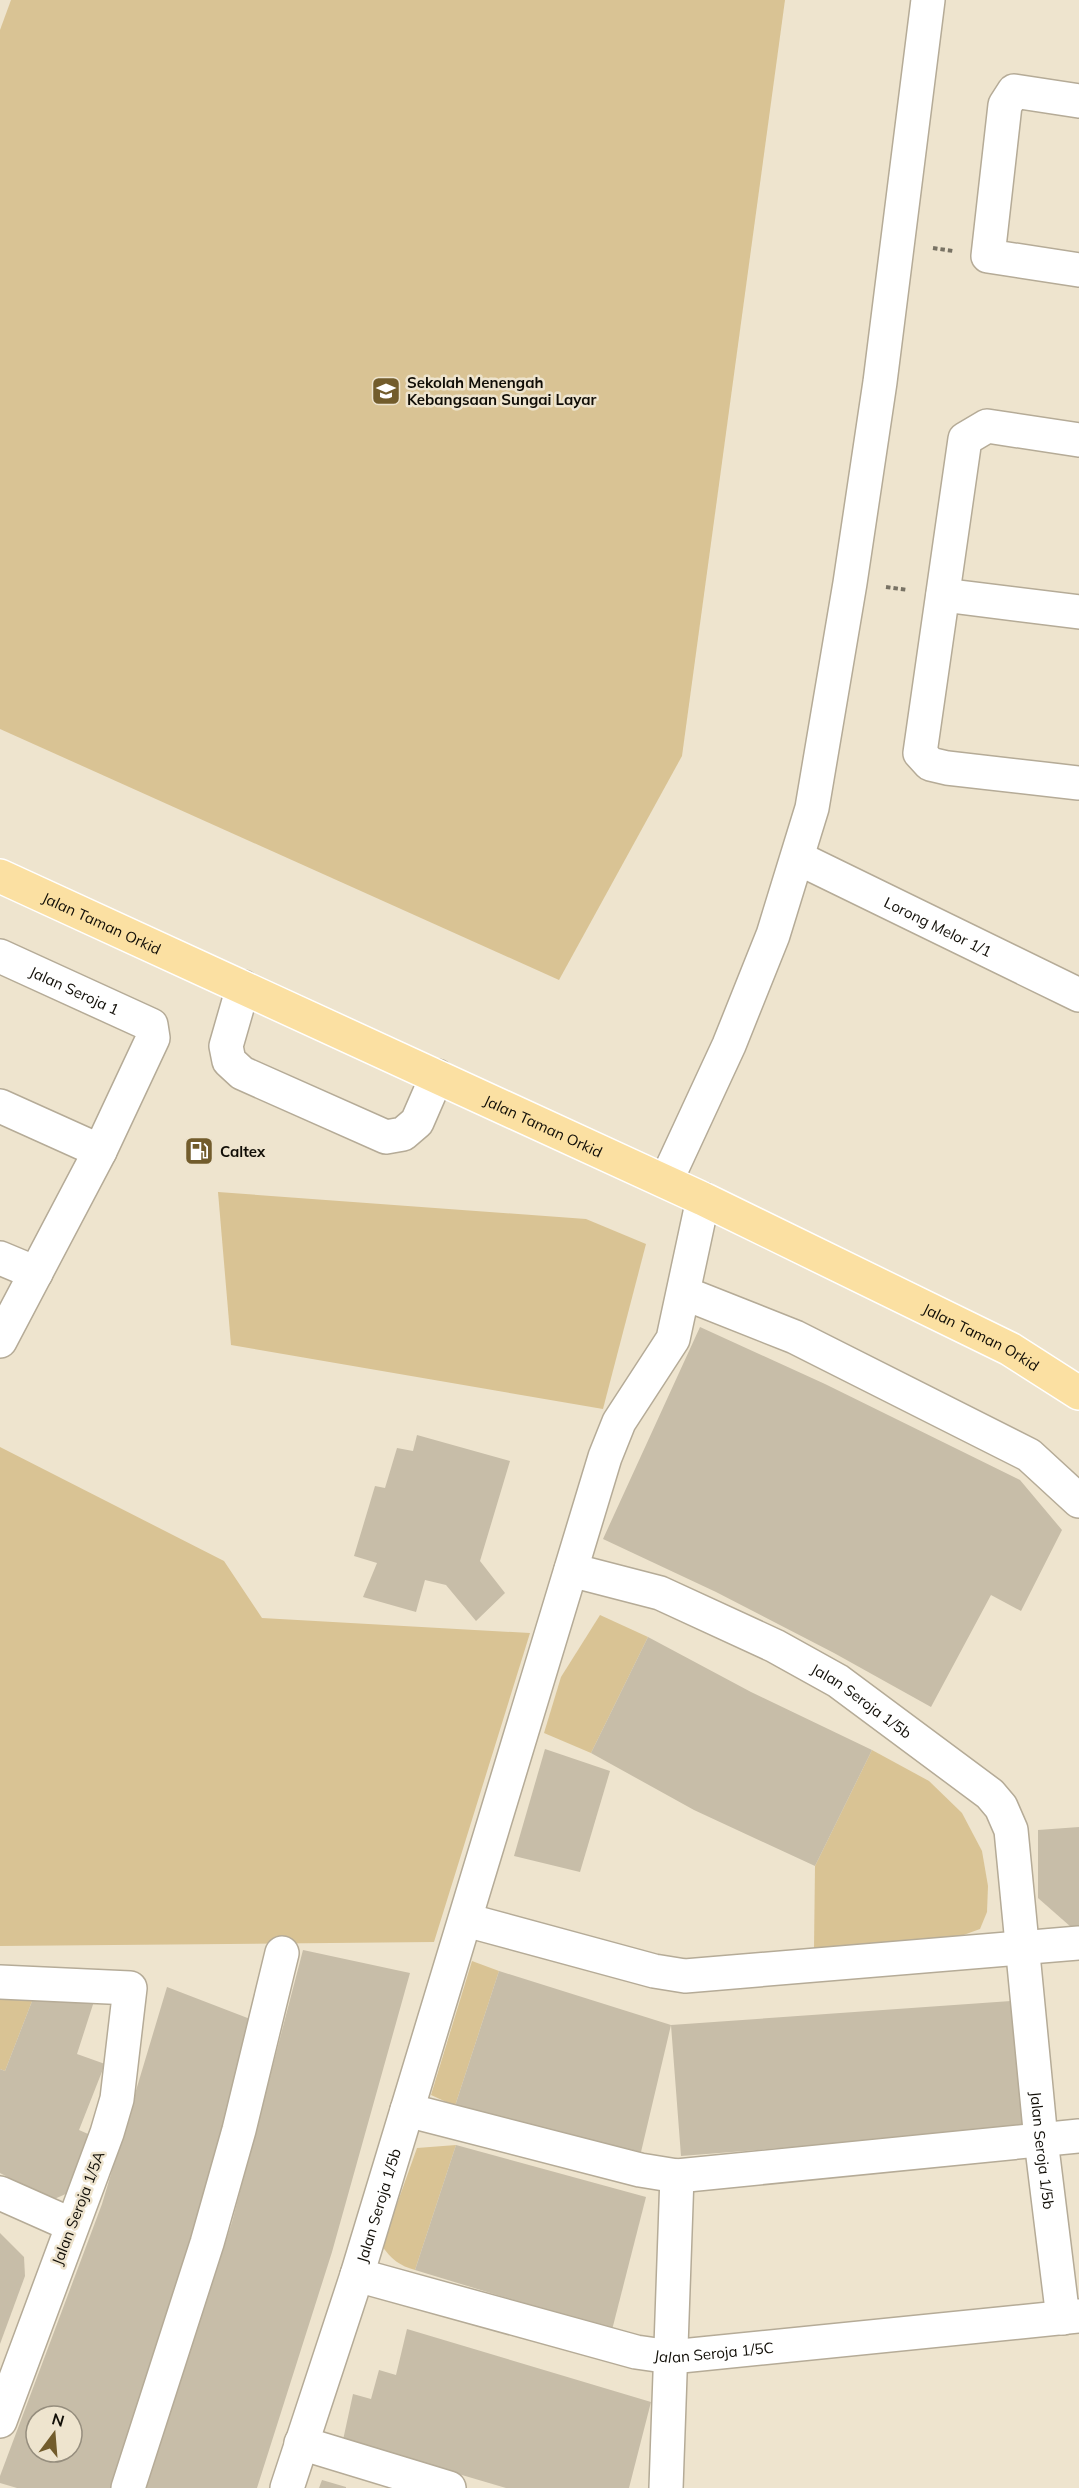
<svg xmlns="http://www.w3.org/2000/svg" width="1079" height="2488" viewBox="0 0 1079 2488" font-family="Mulish,sans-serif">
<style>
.green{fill:#d9c394}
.building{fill:#c7bda8;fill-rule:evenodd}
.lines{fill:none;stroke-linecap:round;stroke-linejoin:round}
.minor-casing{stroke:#b5ab97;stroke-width:36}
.major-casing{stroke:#fff;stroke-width:36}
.path{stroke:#787264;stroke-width:4;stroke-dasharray:4.5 3;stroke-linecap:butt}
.minor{stroke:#fff;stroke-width:33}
.major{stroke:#fbe0a2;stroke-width:33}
.labels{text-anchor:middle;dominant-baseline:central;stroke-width:5;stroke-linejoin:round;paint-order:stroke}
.poi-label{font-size:15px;font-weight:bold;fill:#110e07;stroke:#eee4ce;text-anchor:start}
.street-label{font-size:15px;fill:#110e07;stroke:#eee4ce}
</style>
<rect width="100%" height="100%" fill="#eee4ce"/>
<g class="green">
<path d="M11 0H785L682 756 559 980 0 729V30Z"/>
<path d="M218 1192 586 1219 646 1244 603 1409 231 1345Z"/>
<path d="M0 1447 224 1561 262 1618 530 1633 434 1942 0 1946Z"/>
<path d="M600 1615 648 1637 591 1753 544 1733 561 1677Z"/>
<path d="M872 1750 929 1781 962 1813 982 1851 988 1886 987 1912 980 1929 958 1937 841 1949 814 1948 815 1866Z"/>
<path d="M472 1961 499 1971 455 2106 431 2095Z"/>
<path d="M36 1991 5 2071 0 2069V1992Z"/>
<path d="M456 2145 415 2270C400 2266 391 2259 382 2246L417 2148Z"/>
</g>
<g class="building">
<path d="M700 1327 825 1384 1020 1480 1062 1530 1021 1611 991 1595 931 1707 834 1653 716 1592 603 1539Z"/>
<path d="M417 1435 510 1461 480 1561 505 1593 476 1621 446 1585 425 1580 416 1612 363 1597 377 1563 354 1556 375 1486 385 1488 397 1448 413 1451Z"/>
<path d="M648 1637 751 1692 872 1750 815 1866 694 1810 591 1753Z"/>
<path d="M545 1749 610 1771 580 1872 514 1856Z"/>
<path d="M1079 1827V1926L1071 1927 1038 1898V1830Z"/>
<path d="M303 1950 410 1973 332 2252 257 2488H146L232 2222Z"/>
<path d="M499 1971 671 2025 1011 2001 1024 2129 681 2156 671 2025 641 2152 455 2106Z"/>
<path d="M167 1987 258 2022 197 2236 113 2488H17L0 2483V2476L102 2204ZM36 2416H72V2452H36Z"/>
<path d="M36 1991 97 1992 77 2054 105 2064 79 2130 95 2137 75 2190 52 2200 0 2173V2069L5 2071Z"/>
<path d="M456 2145 646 2197 612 2330 415 2270Z"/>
<path d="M0 2233 24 2257 25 2276 0 2344Z"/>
<path d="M407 2329 651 2402 629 2488H506L343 2440 353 2394 371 2399 379 2370 396 2375Z"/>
<path d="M322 2480 346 2487V2488H319Z"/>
</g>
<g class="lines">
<g class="minor-casing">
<g id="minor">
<path d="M1079 101 1014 91 1005 105 988 256 1079 270"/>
<path d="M1079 440 987 426 965 439 920 753 930 764 947 768 1079 783"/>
<path d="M943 595 1079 612"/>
<path id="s1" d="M798 858 1079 995"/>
<path id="s2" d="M0 956 151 1025 153 1038 100 1151 0 1341"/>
<path d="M243 987 226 1046 229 1061 242 1073 386 1137 403 1134 417 1122 437 1076"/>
<path d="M0 1106 100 1151"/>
<path d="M666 1181 729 1045 773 935 812 808 850 583 880 382 928 0"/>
<path d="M0 1258 36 1273"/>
<path d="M684 1293 795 1337 1029 1455 1079 1501"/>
<path id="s3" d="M571 1570 660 1593 775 1646 838 1681 990 1794 1001 1807 1011 1830 1041 2140 1063 2318"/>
<path d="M466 1920 654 1971 685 1976 1079 1943"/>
<path d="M0 1982 130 1988 117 2099 107 2133 0 2421"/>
<path d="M407 2110 640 2170 677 2176 1079 2136"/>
<path d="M0 2193 72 2225"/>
<path id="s4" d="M357 2275 636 2352 671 2357 1079 2316"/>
<path d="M301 2443 449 2488"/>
<path d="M128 2488 207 2243 239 2130 282 1953"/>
<path id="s5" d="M287 2488 357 2275 605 1457 619 1422 673 1339 703 1199"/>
<path d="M666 2488 677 2176"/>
</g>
</g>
<g class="major-casing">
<g id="major">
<path id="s6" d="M0 876 703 1199 1010 1349 1079 1393"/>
</g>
</g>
<g class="path">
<path d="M933 248 953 251"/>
<path d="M886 587 908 590"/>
</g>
<use href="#minor" class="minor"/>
<use href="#major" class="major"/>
</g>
<defs>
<g id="school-square" transform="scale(1.5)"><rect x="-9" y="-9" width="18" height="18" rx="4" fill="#725c2c" stroke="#eee4ce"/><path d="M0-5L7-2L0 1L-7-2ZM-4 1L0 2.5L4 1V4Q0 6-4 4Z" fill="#fff"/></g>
<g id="fuel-square" transform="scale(1.5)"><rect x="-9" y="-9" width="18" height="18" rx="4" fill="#725c2c" stroke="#eee4ce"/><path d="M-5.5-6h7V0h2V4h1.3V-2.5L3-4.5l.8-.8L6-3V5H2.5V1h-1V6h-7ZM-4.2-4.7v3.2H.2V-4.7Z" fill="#fff"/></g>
</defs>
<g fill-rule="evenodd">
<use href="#school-square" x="386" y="391"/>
<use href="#fuel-square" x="199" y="1151"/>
</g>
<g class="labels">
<g class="poi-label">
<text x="407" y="382">Sekolah Menengah<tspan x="407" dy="17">Kebangsaan Sungai Layar</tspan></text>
<text x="220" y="1151">Caltex</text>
</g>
<g class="street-label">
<text stroke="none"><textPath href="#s6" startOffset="112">Jalan Taman Orkid</textPath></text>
<text stroke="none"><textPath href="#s1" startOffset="156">Lorong Melor 1/1</textPath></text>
<text stroke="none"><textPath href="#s2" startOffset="82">Jalan Seroja 1</textPath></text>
<text stroke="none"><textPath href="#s6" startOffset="598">Jalan Taman Orkid</textPath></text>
<text stroke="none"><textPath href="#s6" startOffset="1084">Jalan Taman Orkid</textPath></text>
<text stroke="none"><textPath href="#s3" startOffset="321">Jalan Seroja 1/5b</textPath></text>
<text stroke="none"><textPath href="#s3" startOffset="844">Jalan Seroja 1/5b</textPath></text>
<text stroke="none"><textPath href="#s5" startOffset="297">Jalan Seroja 1/5b</textPath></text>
<text transform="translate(78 2208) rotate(-69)">Jalan Seroja 1/5A</text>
<text stroke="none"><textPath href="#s4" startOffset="368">Jalan Seroja 1/5C</textPath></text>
</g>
</g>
<g transform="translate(54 2434) rotate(16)"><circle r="28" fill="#eee4ce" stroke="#968e7e" stroke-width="1.5"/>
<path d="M0-4.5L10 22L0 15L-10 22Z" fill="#725c2c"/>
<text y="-9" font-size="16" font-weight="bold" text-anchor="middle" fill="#110e07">N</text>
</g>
</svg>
